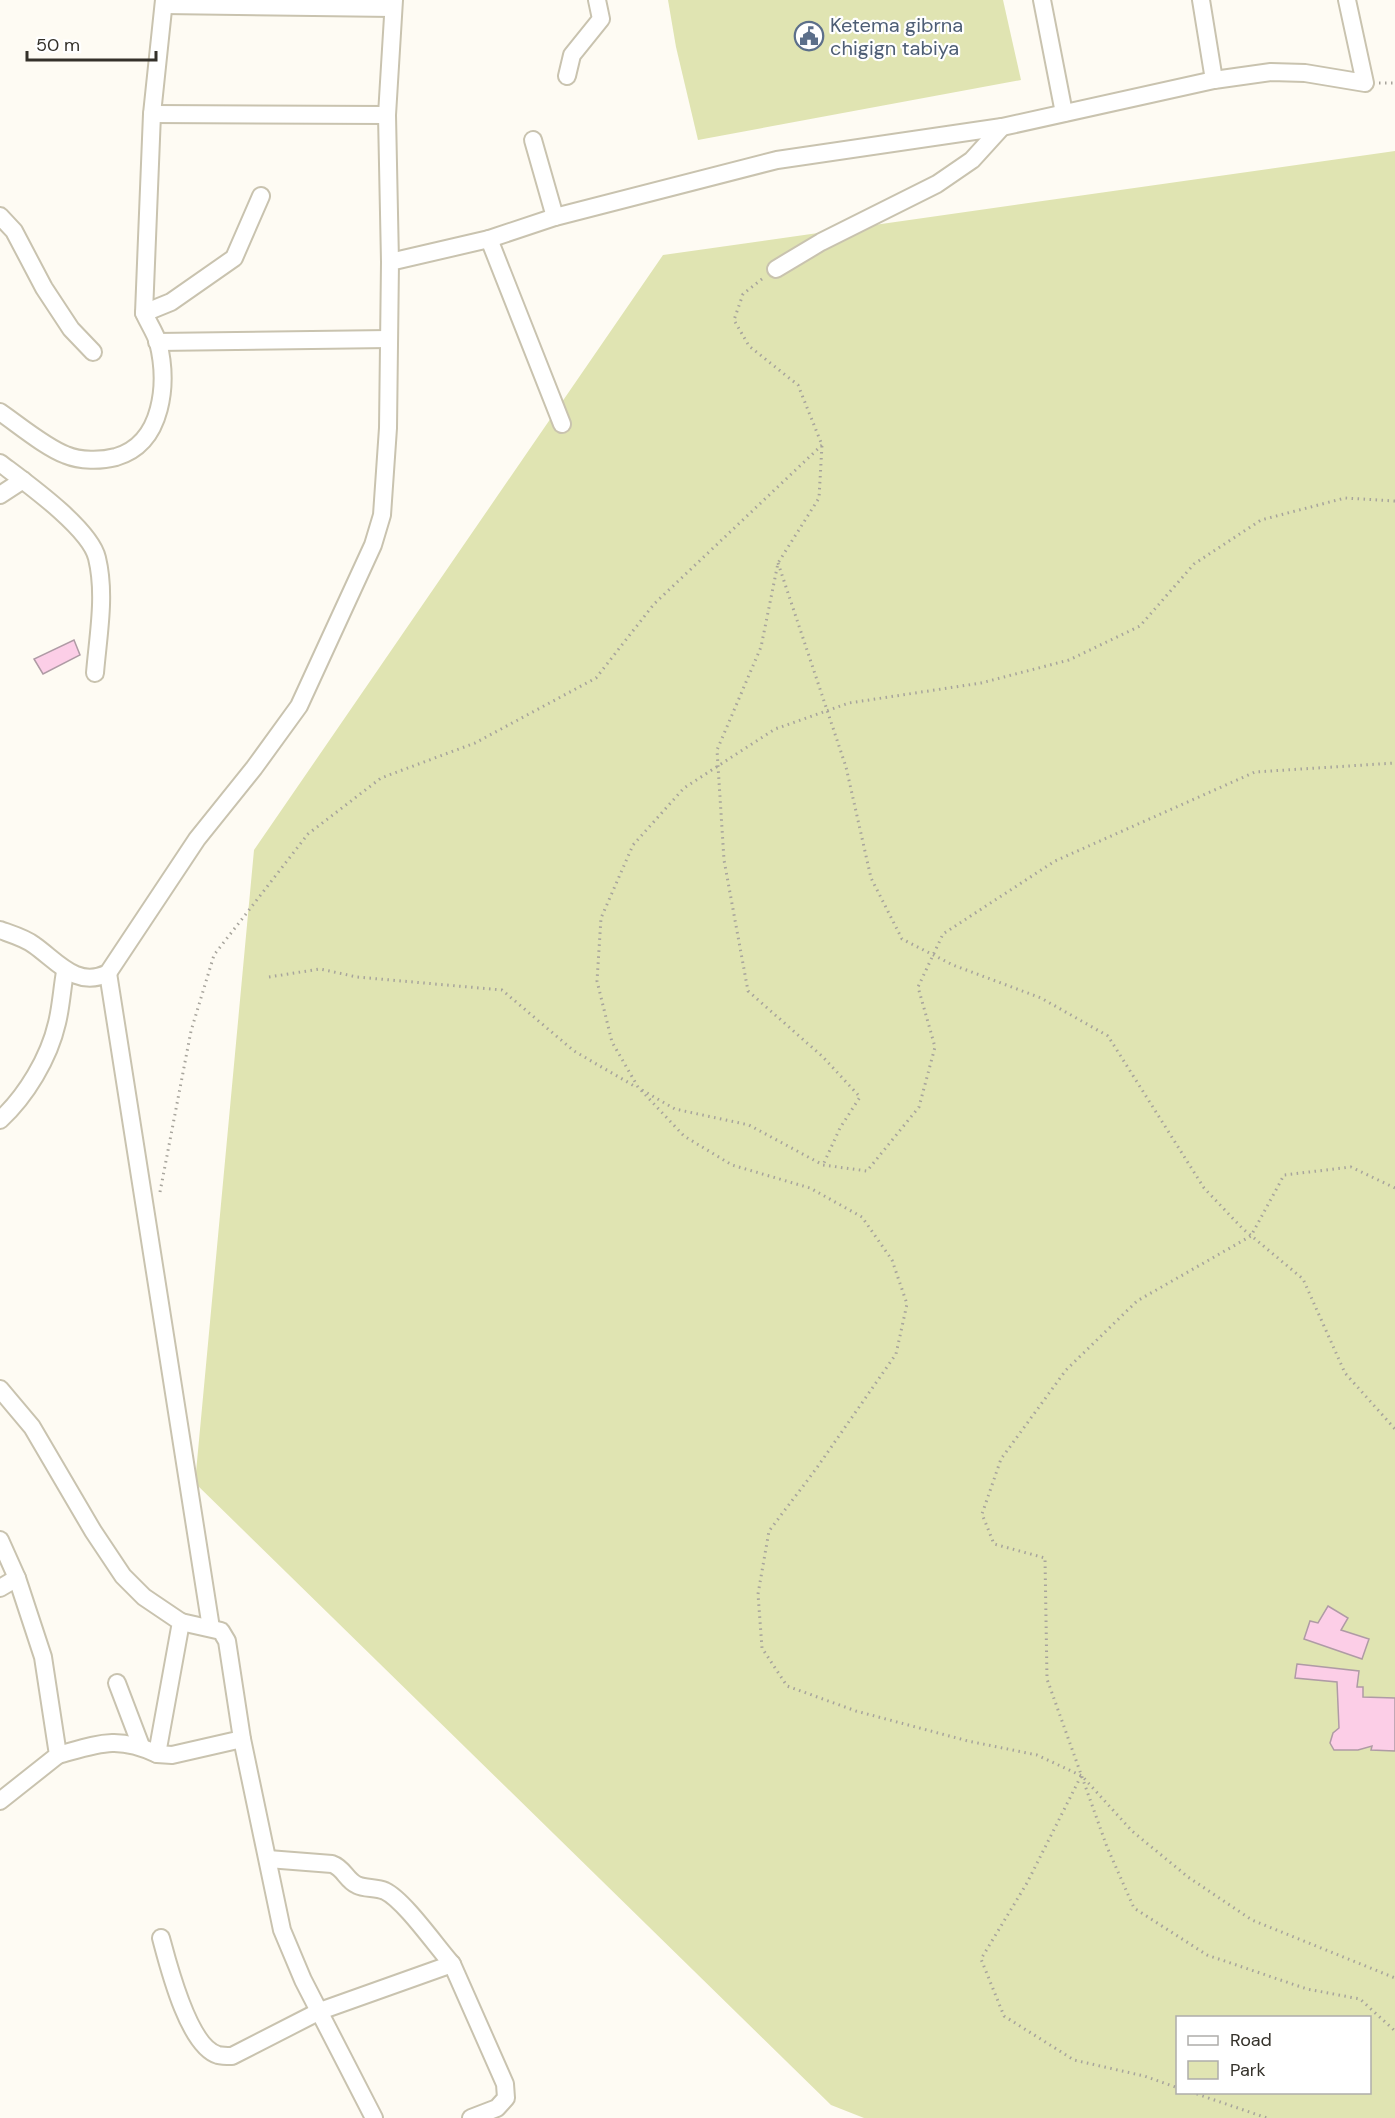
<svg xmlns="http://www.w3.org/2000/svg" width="1395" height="2118" viewBox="0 0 1395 2118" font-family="'DM Sans',sans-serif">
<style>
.green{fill:#e0e4b2;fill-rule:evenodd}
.building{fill:#fccee7;stroke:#af9ba5;stroke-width:1.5}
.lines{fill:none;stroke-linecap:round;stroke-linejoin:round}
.minor-casing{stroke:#c9c3af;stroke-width:20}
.path{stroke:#a7a49c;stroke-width:3;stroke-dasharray:1.5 4.5;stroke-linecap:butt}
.minor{stroke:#fff;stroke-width:16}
.labels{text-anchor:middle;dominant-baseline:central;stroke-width:4.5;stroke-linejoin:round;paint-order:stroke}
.service-label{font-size:20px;fill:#4e5e75;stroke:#fff;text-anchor:start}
</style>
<rect width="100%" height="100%" fill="#fefbf3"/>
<g class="green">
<path d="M668 0H1003L1021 80 698 140 676 47Z"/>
<path d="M1395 151V2118H864L831 2105 195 1483 254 850 663 255ZM1178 2018H1370V2092H1178Z"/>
</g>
<g class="building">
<path d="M74 640 80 655 43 674 34 659Z"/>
<path d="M1328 1606 1348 1618 1341 1630 1369 1639 1362 1659 1304 1639 1310 1621 1318 1623Z"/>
<path d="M1297 1664 1359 1671 1357 1687H1363V1697L1395 1698V1751L1371 1750 1372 1746 1358 1750H1334L1330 1743 1333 1733 1339 1728 1337 1682 1295 1678Z"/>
</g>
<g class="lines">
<g class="minor-casing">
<g id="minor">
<path d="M1042 0 1064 113"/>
<path d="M1201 0 1214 80"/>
<path d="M164 5 393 8"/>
<path d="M567 76 572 55 601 19 597 0"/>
<path d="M152 114 387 115"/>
<path d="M533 140 555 217"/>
<path d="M0 216 14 231 44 288 71 329 93 352"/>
<path d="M489 239 562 424"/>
<path d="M390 262 387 115 394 0"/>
<path d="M776 269 821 242 937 184 972 160 1002 127"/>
<path d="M144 313 171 302 234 258 261 196"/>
<path d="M157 342 389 339"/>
<path d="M0 412C19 425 45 447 66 455 80 461 101 461 116 457 164 443 168 382 158 342 155 333 148 322 144 313L152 114 164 0"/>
<path d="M0 463C25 482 90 528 97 558 106 595 98 636 95 673"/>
<path d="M0 495 23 480"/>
<path d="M0 930C11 934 25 938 34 945 57 961 77 989 108 973L197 839 254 768 299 706 373 545 382 515 388 428 390 262 489 239 555 217 777 160 1002 127 1214 80 1271 72 1305 73 1365 83 1347 0"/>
<path d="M108 973 211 1628"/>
<path d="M0 1120C26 1096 49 1058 57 1023 61 1007 62 989 65 972"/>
<path d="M0 1389 32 1427 93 1531 123 1576 144 1597 181 1622 157 1754C117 1735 98 1744 58 1755"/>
<path d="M0 1540 17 1578 43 1657 58 1755 0 1801"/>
<path d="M0 1588 17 1578"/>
<path d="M117 1683 141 1746"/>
<path d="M242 1739 282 1930 303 1980 374 2118"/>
<path d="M157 1754 172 1755 242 1739 227 1641 221 1631 181 1622"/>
<path d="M268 1859 332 1864C344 1868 346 1880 357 1885 365 1889 376 1887 385 1891 404 1900 436 1946 452 1964"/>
<path d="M161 1938C168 1964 188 2046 218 2055 222 2056 228 2056 232 2056L320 2011 452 1964 505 2084 506 2098 497 2108 471 2118"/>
</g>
</g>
<g class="path">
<path d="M1379 83H1395"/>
<path d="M762 279 743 294 734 320 749 346 798 385 822 445 819 498 778 563 761 647 717 750 724 860 748 991 823 1057 860 1097 840 1128 823 1165"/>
<path d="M1395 501 1345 498 1261 520 1194 564 1140 626 1069 660 981 683 849 703 775 729 684 788 633 845 601 918 597 981 612 1042 638 1087 684 1136 732 1165 810 1188 862 1217 892 1260 907 1304 896 1354 816 1469 769 1531 758 1594 762 1648 787 1686 856 1711 968 1741 1037 1755 1082 1776 1132 1831 1188 1877 1252 1920 1395 1978"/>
<path d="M778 563 846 767 871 878 902 939 953 965 1041 998 1108 1036 1204 1188 1242 1228 1303 1279 1345 1373 1395 1429"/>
<path d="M269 977 320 969 357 977 502 990 574 1051 636 1087"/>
<path d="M642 1090 675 1109 749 1125 823 1165 867 1171 919 1107 935 1047 918 987 943 934 1055 861 1255 772 1395 763"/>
<path d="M1395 1188 1351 1167 1284 1175 1251 1236 1137 1301 1066 1370 1001 1459 982 1514 994 1544 1045 1558 1047 1679 1107 1847 1134 1908 1207 1955 1307 1989 1360 1999 1395 2031"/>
<path d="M160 1192 191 1031 214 955 308 834 381 778 475 743 596 678 654 604 822 445"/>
<path d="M1081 1776 1027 1883 981 1959 1004 2016 1074 2060 1144 2076 1178 2088"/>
<path d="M1191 2092 1267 2118"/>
</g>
<use href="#minor" class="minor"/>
</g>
<defs>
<g id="civic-ring" transform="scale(1.5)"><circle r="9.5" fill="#fff" stroke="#5c6f8a" stroke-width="1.5"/><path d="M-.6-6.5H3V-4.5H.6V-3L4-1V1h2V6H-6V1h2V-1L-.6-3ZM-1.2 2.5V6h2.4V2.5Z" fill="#5c6f8a"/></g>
</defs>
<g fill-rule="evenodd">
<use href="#civic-ring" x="809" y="36"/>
</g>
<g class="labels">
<g class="service-label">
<text x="830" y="25">Ketema gibrna<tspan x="830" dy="23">chigign tabiya</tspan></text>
</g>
</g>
<rect x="1176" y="2016" width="195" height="78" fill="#ffffff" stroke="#aeadaa" stroke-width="1.5"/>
<rect x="1188" y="2036" width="30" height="9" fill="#ffffff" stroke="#aeadaa" stroke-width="1.5"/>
<text x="1230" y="2046" font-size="18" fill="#34312a">Road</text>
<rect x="1188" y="2061" width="30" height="18" fill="#e0e4b2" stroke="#aeadaa" stroke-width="1.5"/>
<text x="1230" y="2076" font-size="18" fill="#34312a">Park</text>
<path d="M27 51v9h129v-9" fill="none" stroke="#34312a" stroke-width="3"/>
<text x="36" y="51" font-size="18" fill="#34312a" stroke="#ffffff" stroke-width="4.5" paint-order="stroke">50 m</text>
</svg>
